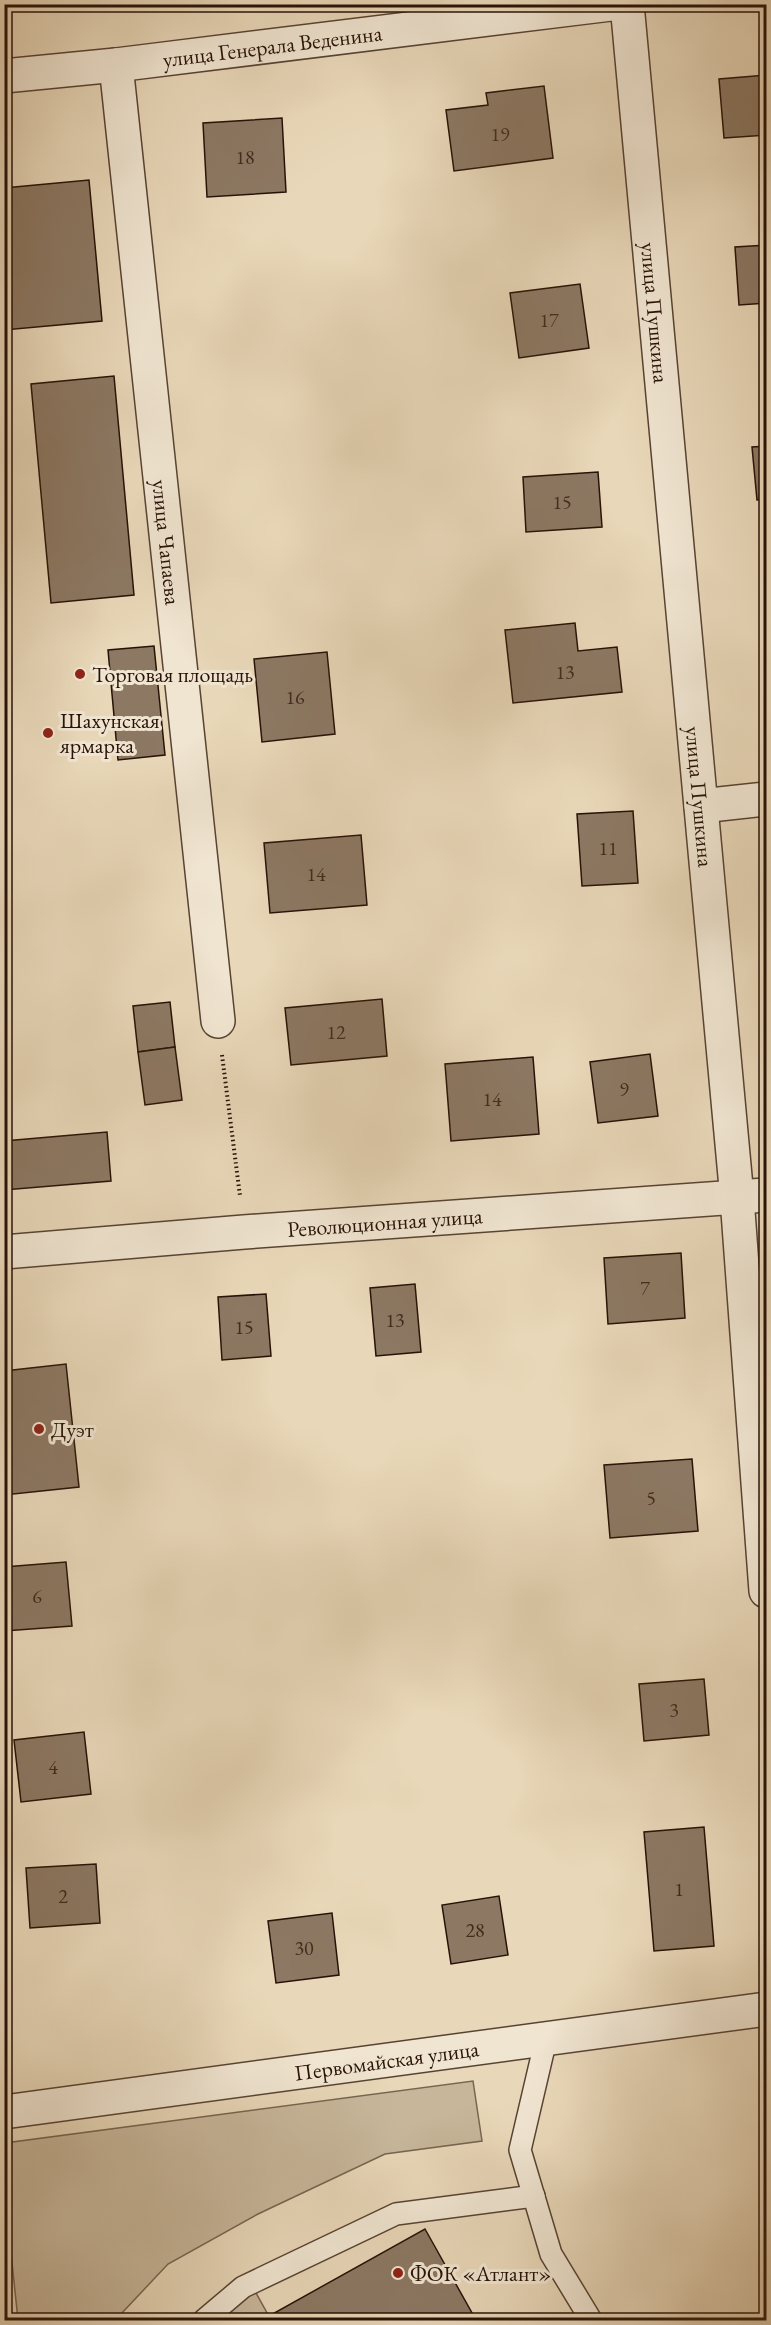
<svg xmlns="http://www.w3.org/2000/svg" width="771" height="2325" viewBox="0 0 771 2325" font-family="'EB Garamond',serif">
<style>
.green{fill:#c7b69a;stroke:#786450;stroke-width:1.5}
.building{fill:#8c7863;stroke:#281207;stroke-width:1.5}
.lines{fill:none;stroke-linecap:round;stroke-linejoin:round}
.lane-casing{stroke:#584333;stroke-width:24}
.street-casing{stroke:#584333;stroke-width:36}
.path{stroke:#281207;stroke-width:4;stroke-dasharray:1.5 3;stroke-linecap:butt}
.lane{stroke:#f0e5d1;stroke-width:21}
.street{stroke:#f0e5d1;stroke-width:33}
.poi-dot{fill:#8f2418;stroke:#f0e5d1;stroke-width:2}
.labels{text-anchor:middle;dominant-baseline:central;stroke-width:6;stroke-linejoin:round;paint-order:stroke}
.number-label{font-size:20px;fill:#412c1e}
.street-label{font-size:22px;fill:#281207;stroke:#f0e5d1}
.poi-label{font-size:22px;fill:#281207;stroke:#f0e5d1;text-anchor:start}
</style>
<rect width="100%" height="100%" fill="#e8d7b8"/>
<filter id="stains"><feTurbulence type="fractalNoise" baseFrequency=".00333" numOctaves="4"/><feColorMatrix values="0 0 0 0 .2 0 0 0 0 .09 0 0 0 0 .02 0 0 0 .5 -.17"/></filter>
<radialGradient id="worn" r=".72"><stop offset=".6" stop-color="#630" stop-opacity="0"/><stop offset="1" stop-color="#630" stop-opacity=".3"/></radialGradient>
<g class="green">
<path d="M473 2081 482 2141 385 2154 258 2214 168 2264 121 2314 118 2320H18L5 2196V2143Z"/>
<path d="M251 2284 271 2320H205Z"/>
</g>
<g class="building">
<path d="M766 75V135L724 138 719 79Z"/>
<path d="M544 86 553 158 454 171 446 110 488 105 486 93Z"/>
<path d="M282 118 286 192 207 197 203 123Z"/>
<path d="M89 180 102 321 4 330V188Z"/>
<path d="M766 245V303L739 305 735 247Z"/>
<path d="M580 284 589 348 519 358 510 293Z"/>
<path d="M114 376 134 595 51 603 31 384Z"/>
<path d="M766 446V499L757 500 752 447Z"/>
<path d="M598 472 602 527 526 532 523 477Z"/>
<path d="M575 623 578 651 617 647 622 692 513 703 505 630Z"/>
<path d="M154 646 165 755 118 760 108 650Z"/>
<path d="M327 652 335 734 262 742 254 659Z"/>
<path d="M633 811 638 883 582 886 577 814Z"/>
<path d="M361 835 367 905 270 913 264 843Z"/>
<path d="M382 999 387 1056 291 1065 285 1008Z"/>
<path d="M170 1002 175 1047 138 1052 133 1006Z"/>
<path d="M175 1047 182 1100 145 1105 138 1052Z"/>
<path d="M650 1054 658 1116 598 1123 590 1062Z"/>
<path d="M533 1057 539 1134 451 1141 445 1064Z"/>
<path d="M107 1132 111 1181 4 1190V1141Z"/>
<path d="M681 1253 685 1318 608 1324 604 1258Z"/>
<path d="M415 1284 421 1352 376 1356 370 1288Z"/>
<path d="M266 1294 271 1356 222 1360 218 1297Z"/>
<path d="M66 1364 79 1487 4 1495V1371Z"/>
<path d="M692 1459 698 1531 610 1538 604 1465Z"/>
<path d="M66 1562 72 1626 4 1631V1567Z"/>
<path d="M704 1679 709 1735 644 1741 639 1684Z"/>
<path d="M84 1732 91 1794 21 1802 14 1740Z"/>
<path d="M704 1827 714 1946 654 1951 644 1832Z"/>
<path d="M96 1864 100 1923 30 1928 26 1868Z"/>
<path d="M499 1896 508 1955 451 1964 442 1905Z"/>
<path d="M332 1913 339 1975 276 1983 268 1921Z"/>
<path d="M425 2229 476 2320H272L269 2316Z"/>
</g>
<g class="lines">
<g class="lane-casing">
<g id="lane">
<path d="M546 2039 520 2150 551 2254 591 2320"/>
<path d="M204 2320 243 2287 396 2214 534 2196"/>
</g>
</g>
<g class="street-casing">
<g id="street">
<path id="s1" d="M627 4 737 1198 766 1591"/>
<path id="s2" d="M116 65 218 1021"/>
<path id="s3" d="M4 76 116 65 611 4"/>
<path d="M701 806 766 799"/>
<path id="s4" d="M4 1252 244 1232 766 1195"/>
<path id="s5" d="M4 2112 766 2009"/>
</g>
</g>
<path class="path" d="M222 1055 240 1196"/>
<use href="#lane" class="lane"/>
<use href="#street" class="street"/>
</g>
<g class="poi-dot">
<circle cx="80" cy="674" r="6"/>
<circle cx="48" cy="733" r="6"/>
<circle cx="39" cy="1429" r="6"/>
<circle cx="398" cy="2273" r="6"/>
</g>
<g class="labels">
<g class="number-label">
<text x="500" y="134">19</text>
<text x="245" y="157">18</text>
<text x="549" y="320">17</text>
<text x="562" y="502">15</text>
<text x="565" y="672">13</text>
<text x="295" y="697">16</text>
<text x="608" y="848">11</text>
<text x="316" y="874">14</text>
<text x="336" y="1032">12</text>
<text x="624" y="1089">9</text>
<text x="492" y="1099">14</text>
<text x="645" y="1288">7</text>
<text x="395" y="1320">13</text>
<text x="244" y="1327">15</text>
<text x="651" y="1498">5</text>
<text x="37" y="1596">6</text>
<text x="674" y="1710">3</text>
<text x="53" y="1767">4</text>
<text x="679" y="1889">1</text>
<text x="63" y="1896">2</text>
<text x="475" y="1930">28</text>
<text x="304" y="1948">30</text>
</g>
<g class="street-label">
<text stroke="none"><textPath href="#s3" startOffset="270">улица Генерала Веденина</textPath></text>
<text stroke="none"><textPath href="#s1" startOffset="310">улица Пушкина</textPath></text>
<text stroke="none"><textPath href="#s2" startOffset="480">улица Чапаева</textPath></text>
<text stroke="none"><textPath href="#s1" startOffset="796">улица Пушкина</textPath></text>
<text stroke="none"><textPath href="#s4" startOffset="382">Революционная улица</textPath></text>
<text stroke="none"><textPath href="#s5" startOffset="386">Первомайская улица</textPath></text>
</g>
<g class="poi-label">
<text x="92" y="674">Торговая площадь</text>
<text x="60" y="720">Шахунская<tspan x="60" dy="25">ярмарка</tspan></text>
<text x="51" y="1429">Дуэт</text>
<text x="410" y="2273">ФОК «Атлант»</text>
</g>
</g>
<rect width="771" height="2325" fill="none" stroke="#e8d7b8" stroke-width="24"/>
<rect x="6" y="6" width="759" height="2313" fill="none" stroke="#281207" stroke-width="3"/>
<rect x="12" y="12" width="747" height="2301" fill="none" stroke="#281207" stroke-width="1.5"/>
<rect width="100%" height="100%" filter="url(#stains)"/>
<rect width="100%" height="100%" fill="url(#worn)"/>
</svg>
